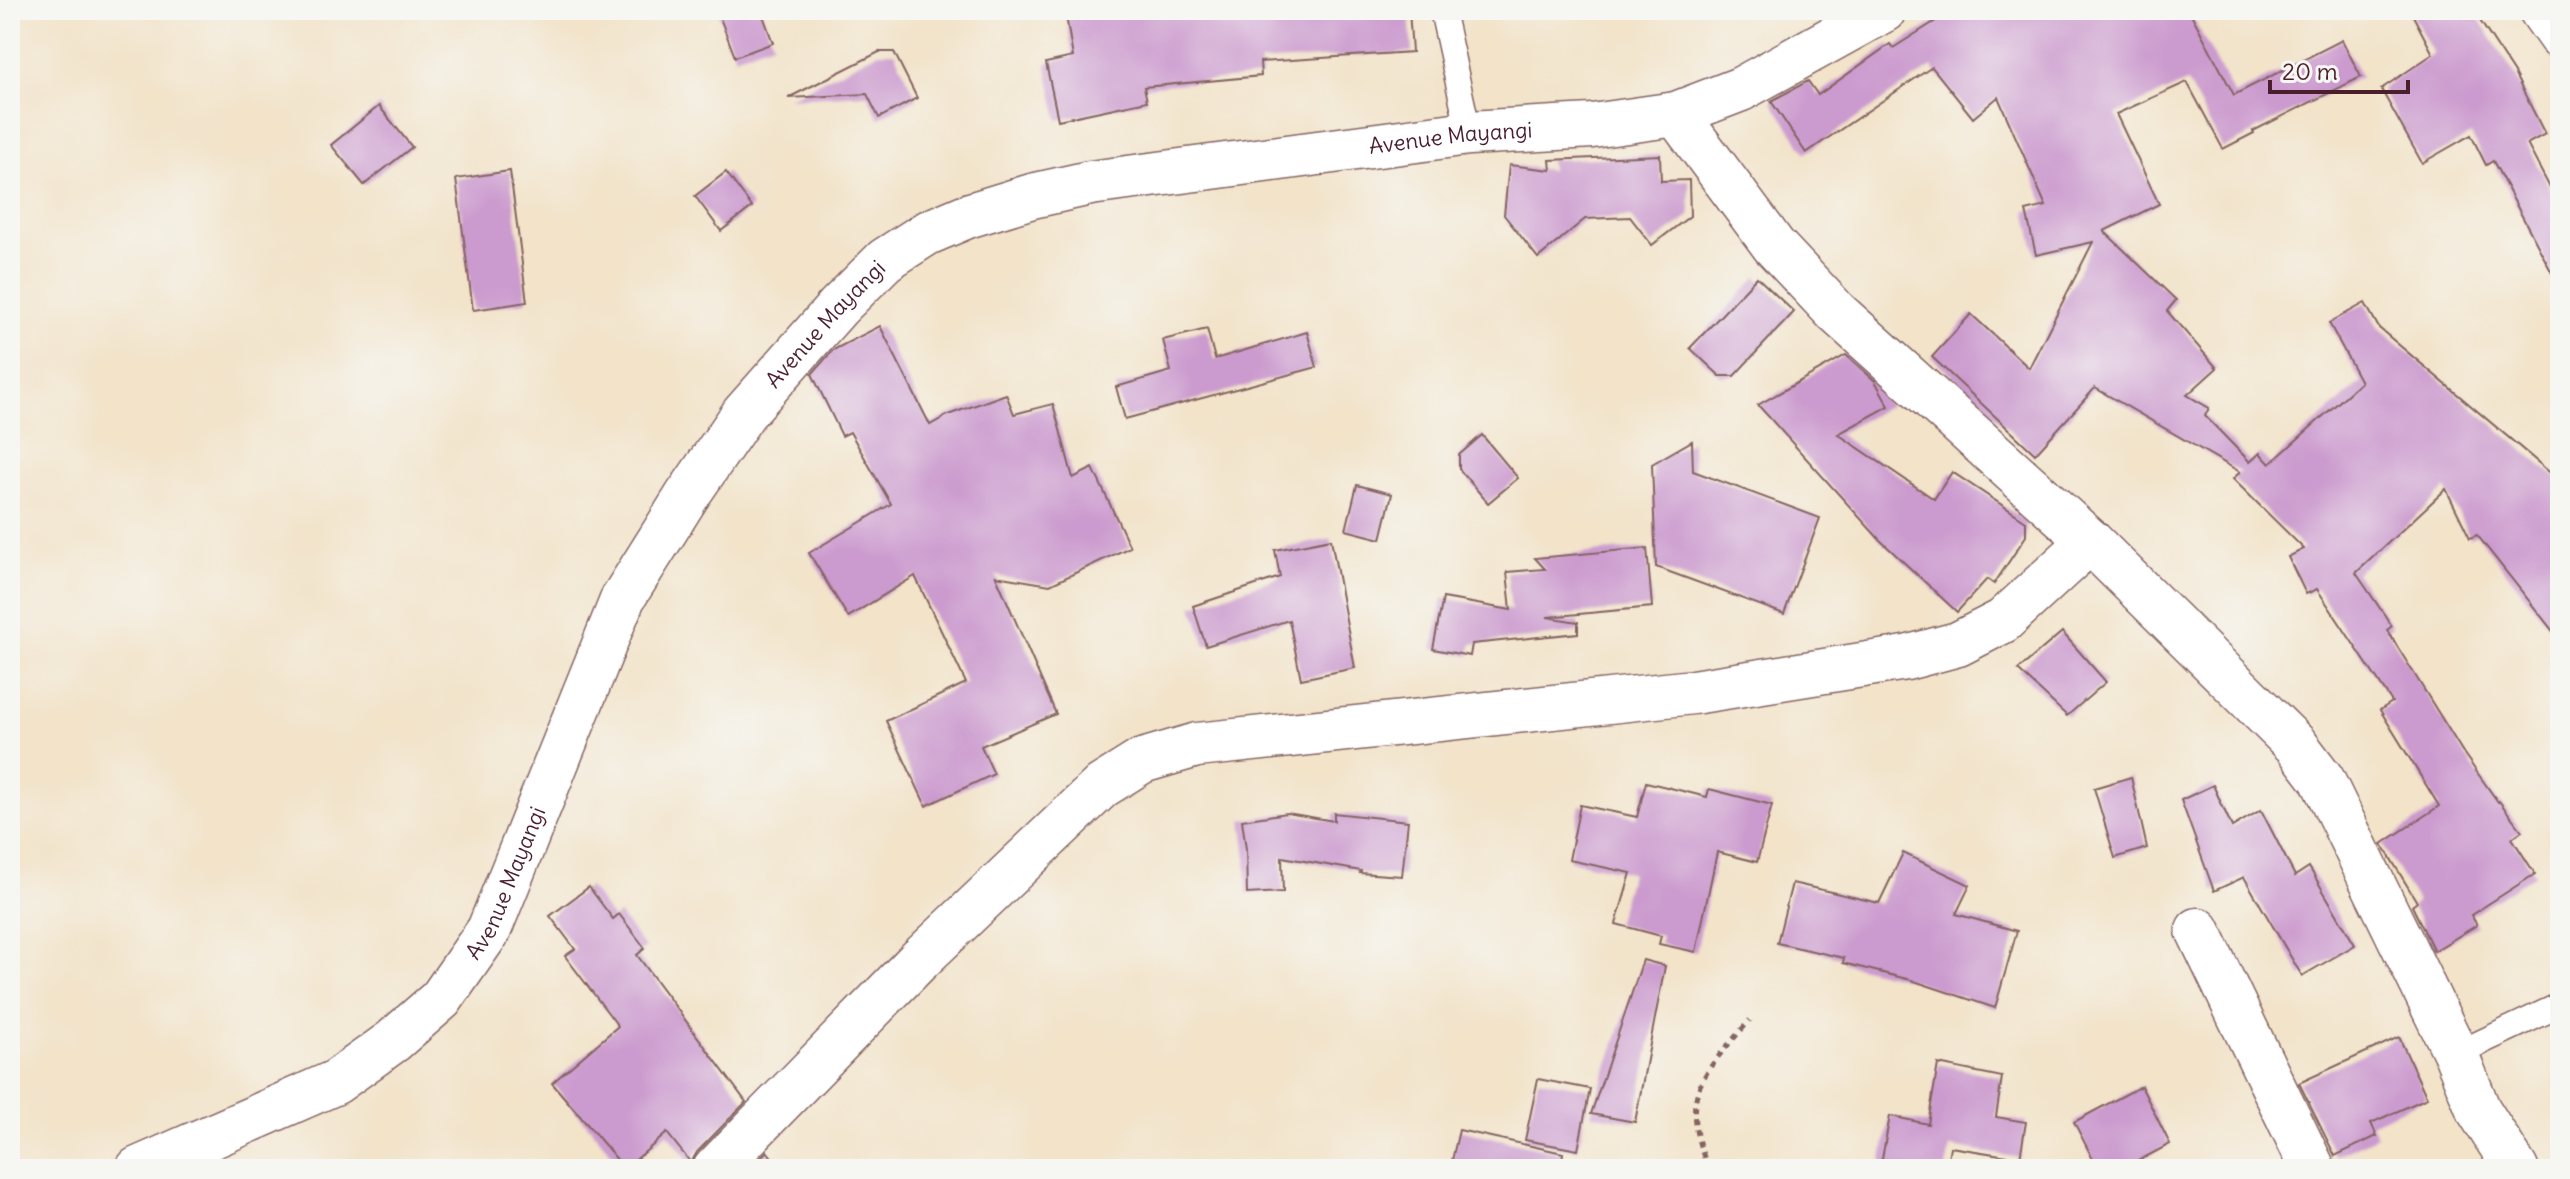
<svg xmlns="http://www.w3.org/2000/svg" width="2570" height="1179" viewBox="0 0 2570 1179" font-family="Delius,sans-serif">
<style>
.building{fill:#cb9ace}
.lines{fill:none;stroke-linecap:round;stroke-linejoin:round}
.lane-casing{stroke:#856462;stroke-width:27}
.street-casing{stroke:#856462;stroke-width:47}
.secondary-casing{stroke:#856462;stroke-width:47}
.path{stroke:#856462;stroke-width:5;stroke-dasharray:6 6;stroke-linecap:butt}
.lane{stroke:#fff;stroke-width:24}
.street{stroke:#fff;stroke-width:44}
.secondary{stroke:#fff;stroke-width:44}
.labels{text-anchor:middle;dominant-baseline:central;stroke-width:6;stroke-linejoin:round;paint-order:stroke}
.street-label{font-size:22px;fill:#4a1f2b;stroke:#f6f6f2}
</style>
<rect width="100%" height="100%" fill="#f6f6f2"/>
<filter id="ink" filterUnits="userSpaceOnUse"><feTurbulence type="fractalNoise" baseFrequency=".0125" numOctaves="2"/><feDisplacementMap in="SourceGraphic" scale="16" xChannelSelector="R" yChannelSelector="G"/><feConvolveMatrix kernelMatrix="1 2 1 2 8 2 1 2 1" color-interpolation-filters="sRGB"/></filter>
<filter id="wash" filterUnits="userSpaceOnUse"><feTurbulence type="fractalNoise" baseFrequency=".006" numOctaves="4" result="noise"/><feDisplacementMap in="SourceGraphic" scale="32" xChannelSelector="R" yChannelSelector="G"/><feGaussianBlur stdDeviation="1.8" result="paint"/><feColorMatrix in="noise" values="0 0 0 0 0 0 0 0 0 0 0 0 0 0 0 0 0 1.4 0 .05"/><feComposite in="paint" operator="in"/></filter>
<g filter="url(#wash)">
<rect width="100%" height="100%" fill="#f2e3c9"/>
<g id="blocks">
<g class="building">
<path d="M717 10H761L773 43 735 57Z"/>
<path d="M1065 10H1409L1412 52 1260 62 1261 76 1144 87 1147 101 1058 120 1046 63 1073 57Z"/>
<path d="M1953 10H2189L2234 95 2342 40 2361 77 2253 131 2254 133 2223 149 2187 82 2116 114 2159 204 2104 231 2176 300 2167 311 2217 368 2187 395 2209 408 2205 416 2250 462 2260 453 2270 464 2361 382 2329 323 2365 303 2379 328 2560 481V640L2477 535 2470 538 2446 489 2356 573 2392 626 2387 630 2464 754 2498 802 2499 801 2522 831 2512 838 2535 874 2471 915 2477 925 2434 951 2412 906 2417 902 2382 844 2439 806 2380 710 2392 702 2317 589 2306 594 2288 557 2304 549 2233 479 2240 472 2095 388 2035 454 1932 357 1971 314 2029 368 2093 242 2036 255 2026 211 2046 206 1998 97 1973 118 1932 67 1806 153 1771 101 1808 81 1818 95 1890 44 1893 48Z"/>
<path d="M2410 10H2473L2514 73 2545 134 2527 144 2560 207V288L2493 161 2486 165 2471 135 2422 163 2381 89 2433 54Z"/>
<path d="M879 52H894L917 98 879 118 867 94 788 98Z"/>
<path d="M379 106 412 147 364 185 331 145Z"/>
<path d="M1660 155 1661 181 1689 180 1690 216 1652 245 1630 217 1585 219 1538 258 1504 215 1509 165 1551 170 1550 160Z"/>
<path d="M510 171 527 302 473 310 456 179Z"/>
<path d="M726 172 752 207 721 231 695 196Z"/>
<path d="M1757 277 1794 312 1734 376H1720L1690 348Z"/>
<path d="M880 326 930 425 948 415 1006 394 1014 414 1053 404 1073 478 1093 468 1130 547 1050 585 996 576 1056 714 981 746 994 774 926 806 886 721 966 683 915 576 848 617 809 553 891 504 850 432 842 436 812 374 833 350Z"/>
<path d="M1207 329 1215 359 1307 332 1317 367 1125 419 1116 387 1171 371 1163 340Z"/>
<path d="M1846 355 1875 381 1889 406 1838 434 1934 499 1952 472 2026 521V536L1994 584 1987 579 1957 612 1880 540 1758 405Z"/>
<path d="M1482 435 1518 478 1488 503 1459 469V455Z"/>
<path d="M1692 441 1693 471 1820 518 1784 614 1656 567 1652 464Z"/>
<path d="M1357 485 1392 494 1381 539 1346 530Z"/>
<path d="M1331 539 1355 668 1301 679 1289 620 1206 646 1193 606 1280 577 1275 550Z"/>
<path d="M1647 548 1652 607 1547 617 1578 622V633L1472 644 1470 656 1433 649 1443 598 1511 610 1507 572 1545 569 1535 558Z"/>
<path d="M2062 632 2106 682 2067 716 2018 670Z"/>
<path d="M2131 777 2147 848 2115 858 2094 788Z"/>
<path d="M1646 782 1707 797 1709 789 1772 805 1757 862 1717 852 1696 952 1659 944 1661 936 1616 924 1631 873 1569 860 1580 805 1637 817Z"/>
<path d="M2213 785 2232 827 2261 810 2295 876 2309 867 2355 945 2302 976 2244 877 2214 891 2181 800Z"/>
<path d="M1287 813 1334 821V813L1408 821 1402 876 1360 873 1361 871 1282 857 1283 892 1247 894 1246 849 1242 820Z"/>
<path d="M1903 853 1970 885 1956 914 2017 931 1995 1008 1911 980 1843 963 1844 958 1777 943 1792 883 1879 903Z"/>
<path d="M589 887 613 919 619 914 645 948 637 955 746 1102 697 1152 691 1163 667 1133 625 1169 552 1083 618 1026 565 956 575 949 550 916Z"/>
<path d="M1643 960 1665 966 1635 1122 1591 1114Z"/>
<path d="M2399 1037 2427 1098 2371 1123 2377 1136 2335 1156 2299 1083Z"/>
<path d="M1938 1064 2002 1077 1996 1117 2026 1122 2020 1158 1950 1147 1946 1169H1880L1890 1116 1928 1124Z"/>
<path d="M1538 1079 1590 1089 1578 1150 1525 1140Z"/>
<path d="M2141 1086 2170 1144 2123 1169H2098L2074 1122Z"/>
<path d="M1459 1130 1563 1153 1561 1169H1450Z"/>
<path d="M767 1151 781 1169H750Z"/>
</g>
</g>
</g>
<g filter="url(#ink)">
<use href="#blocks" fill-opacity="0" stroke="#856462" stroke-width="2"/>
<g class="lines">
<g class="lane-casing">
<g id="lane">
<path d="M1442 10 1469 133"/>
<path d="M2456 1054 2560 1005"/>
</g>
</g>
<g class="street-casing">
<g id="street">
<path d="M2541 10 2560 37"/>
<path d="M1676 114 1774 246 1836 312 2090 541 2296 745 2322 779 2456 1054 2478 1109 2516 1169"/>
<path d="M2198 930 2313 1169"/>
<path d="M715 1169 917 962 1102 786 1142 761 1197 745 1693 692 1906 658 1958 644 2003 621 2090 541"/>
</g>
</g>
<g class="secondary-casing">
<g id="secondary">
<path id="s1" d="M138 1169 336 1082 393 1041 441 999 489 930 623 598 687 496 744 413 838 307 885 260 927 233 967 216 1032 196 1090 183 1469 133 1592 126 1676 114 1741 89 1884 10"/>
</g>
</g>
<path class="path" d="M1709 1169C1676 1095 1703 1074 1750 1020"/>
<use href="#lane" class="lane"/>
<use href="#street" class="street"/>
<use href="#secondary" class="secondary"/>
</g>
</g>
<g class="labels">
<g class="street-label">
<text stroke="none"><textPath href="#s1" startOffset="1806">Avenue Mayangi</textPath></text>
<text stroke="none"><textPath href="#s1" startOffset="1134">Avenue Mayangi</textPath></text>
<text stroke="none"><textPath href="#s1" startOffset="484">Avenue Mayangi</textPath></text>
</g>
</g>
<rect width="2570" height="1179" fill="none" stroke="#f6f6f2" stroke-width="40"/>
<path d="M2270 80v12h138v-12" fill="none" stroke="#4a1f2b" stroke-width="4"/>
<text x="2282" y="80" font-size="24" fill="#4a1f2b" stroke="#f6f6f2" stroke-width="6" paint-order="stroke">20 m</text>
</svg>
